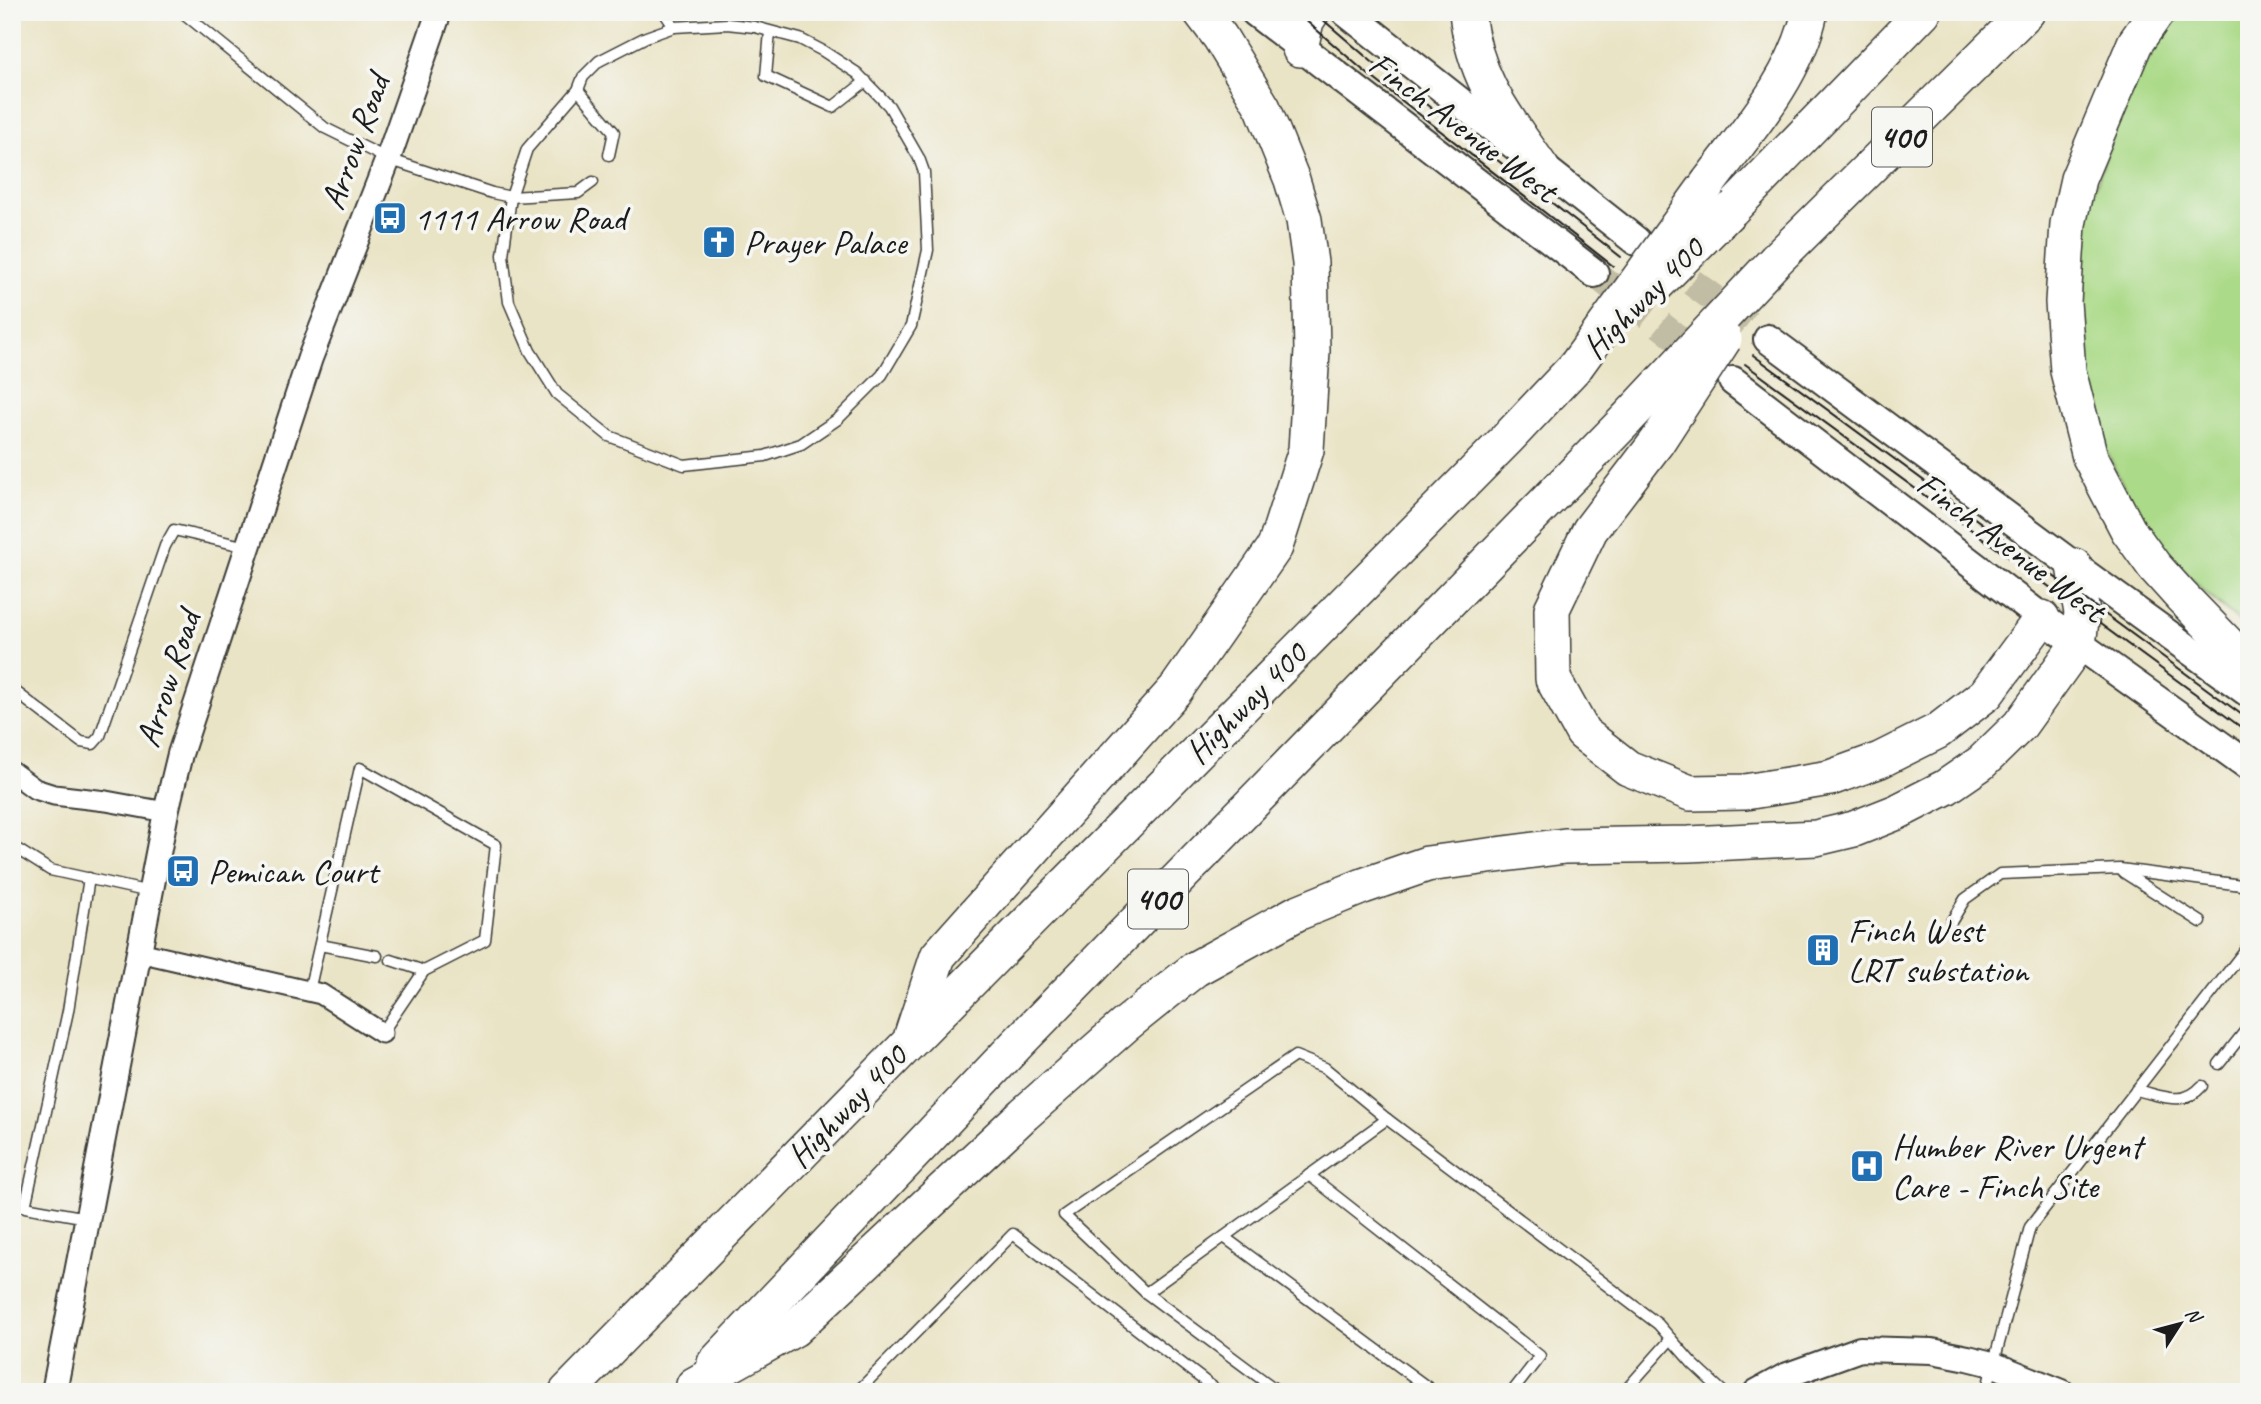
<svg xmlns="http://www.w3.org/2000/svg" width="2261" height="1404" viewBox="0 0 2261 1404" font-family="Caveat,sans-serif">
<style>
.green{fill:#abda88;stroke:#647b52;stroke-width:2}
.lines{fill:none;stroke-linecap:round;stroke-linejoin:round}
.secondary-tunnel{stroke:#c1bca4;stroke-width:28;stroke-dasharray:28 14;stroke-linecap:butt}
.service-casing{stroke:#3b3a36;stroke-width:13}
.minor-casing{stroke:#3b3a36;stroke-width:23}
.tertiary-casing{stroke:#3b3a36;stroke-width:28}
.secondary-casing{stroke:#3b3a36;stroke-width:32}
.motorway-casing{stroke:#3b3a36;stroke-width:38}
.service{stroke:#fff;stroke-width:10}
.minor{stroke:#fff;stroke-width:19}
.tertiary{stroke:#fff;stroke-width:24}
.secondary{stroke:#fff;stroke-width:28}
.motorway{stroke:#fff;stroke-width:35}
.tram{stroke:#1c1c1c;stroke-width:2}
.motorway-bridge-casing{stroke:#3b3a36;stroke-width:38;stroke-linecap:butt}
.motorway-bridge{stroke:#fff;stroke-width:35}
.labels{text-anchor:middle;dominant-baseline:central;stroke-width:7;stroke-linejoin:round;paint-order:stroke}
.shield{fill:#f6f6f2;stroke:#5d5d5c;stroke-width:2}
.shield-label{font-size:33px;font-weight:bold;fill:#1c1c1c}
.street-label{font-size:35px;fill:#1c1c1c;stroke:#f6f6f2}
.poi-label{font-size:35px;fill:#1c1c1c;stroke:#f6f6f2;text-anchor:start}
</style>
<rect width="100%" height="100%" fill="#f6f6f2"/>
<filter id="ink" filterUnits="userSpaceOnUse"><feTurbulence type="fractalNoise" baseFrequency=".0143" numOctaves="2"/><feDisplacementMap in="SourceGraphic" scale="14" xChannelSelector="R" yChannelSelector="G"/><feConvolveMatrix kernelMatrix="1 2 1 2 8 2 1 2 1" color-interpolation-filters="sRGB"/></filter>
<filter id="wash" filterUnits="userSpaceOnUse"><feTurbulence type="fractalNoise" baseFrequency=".00686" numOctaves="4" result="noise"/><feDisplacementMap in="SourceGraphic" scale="28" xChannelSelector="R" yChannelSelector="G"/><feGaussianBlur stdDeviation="1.57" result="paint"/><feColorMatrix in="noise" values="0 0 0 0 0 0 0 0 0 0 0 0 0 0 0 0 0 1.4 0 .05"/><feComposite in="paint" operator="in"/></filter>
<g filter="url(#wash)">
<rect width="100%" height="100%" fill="#eae4c6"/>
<path class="green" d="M2180 12H2249V630L2202 590 2174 559 2163 554 2136 513 2092 421 2075 306 2083 225 2117 123 2140 72Z"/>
</g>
<g filter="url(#ink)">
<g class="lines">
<g class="secondary-tunnel">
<path d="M1658 257 1768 339"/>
<path d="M1594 273 1708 362"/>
</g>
<g class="service-casing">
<g id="service">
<path d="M182 12 325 128 388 159 492 193 511 197 578 193 593 182"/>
<path d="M664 12 674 27"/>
<path d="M727 24 755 27 800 39 823 51 857 73 889 106 919 158 924 172 928 250 911 326 882 375 838 419 801 444 765 456 684 465 609 436 557 394 530 351 509 302 503 255 511 197 527 149 578 90 583 77 599 61 646 37 674 27Z"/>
<path d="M770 32 766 76 833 107 866 81"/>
<path d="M578 90 614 132 609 155"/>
<path d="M12 689 81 742 93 744 100 736 165 546 174 530 247 547"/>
<path d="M12 846 50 870 150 892"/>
<path d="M2123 872 2201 922"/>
<path d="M1951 922 1965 899 2000 874 2120 869 2249 886"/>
<path d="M320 945 377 956"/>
<path d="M391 960 424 971"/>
<path d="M309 991 360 768 496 845 485 940 424 971 382 1033"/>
<path d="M2219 1064 2249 1026"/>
<path d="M2136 1090C2161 1095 2183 1108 2202 1086"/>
<path d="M1309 1175 1540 1356 1512 1392"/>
<path d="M87 1218 25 1207 68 1011 89 878"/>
<path d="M1224 1237 1434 1392"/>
<path d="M1146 1293 1387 1119"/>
<path d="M857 1392 1013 1234 1219 1392"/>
<path d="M1279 1392 1146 1293 1064 1215 1295 1056 1325 1068 1387 1119 1658 1324 1692 1363 1723 1392"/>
<path d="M1624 1392 1671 1339"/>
<path d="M1986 1392 2030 1227 2249 945"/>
</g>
</g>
<g class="minor-casing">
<g id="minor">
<path d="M12 772 35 789 54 795 106 801 166 812"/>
<path d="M139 952 321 994 382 1033"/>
</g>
</g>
<g class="tertiary-casing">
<g id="tertiary">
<path d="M54 1392 166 812 180 754 310 358 388 159 439 12"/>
<path d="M1756 1392 1785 1376 1860 1349 1932 1351 1968 1358 1992 1364 2062 1392"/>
</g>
</g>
<g class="secondary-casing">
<g id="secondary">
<path d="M1255 12 1594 273"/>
<path d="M1346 12 1636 241"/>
<path d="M1768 339 2074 566 2249 693"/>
<path d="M1733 381 2042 618 2249 766"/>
</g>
</g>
<g class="motorway-casing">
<g id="motorway">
<path d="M1467 12C1474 79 1505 116 1542 169"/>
<path d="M2157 12 2135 43 2078 179 2068 224 2063 302 2068 371 2090 457 2128 530 2154 566 2181 596 2249 666"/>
<path d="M1300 49 1306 21 1312 12"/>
<path d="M1709 182C1748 130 1796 77 1810 12"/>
<path d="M1731 210 1923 12"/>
<path d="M1776 260 2027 12"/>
<path d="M1657 442 1590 530 1552 609 1553 679 1583 733 1628 768 1690 793 1745 792 1830 778 1880 760 1938 731 1986 694 2042 618"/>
<path d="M912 1035 938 956 1176 689 1275 547 1306 450 1312 351 1310 263 1304 220 1292 180 1263 108 1220 37 1201 12"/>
<path d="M715 1363 1018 1043 1627 419"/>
<path d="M694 1385 794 1329 1024 1114 1125 1025 1195 969 1297 913 1363 886 1427 864 1565 846 1689 844 1816 838 1854 829 1897 812 1946 787 1981 763 2020 725 2078 644 2082 613 2074 566"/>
<path d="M567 1392 910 1042 1507 439 1576 366"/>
</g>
</g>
<use href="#service" class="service"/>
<use href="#minor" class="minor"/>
<use href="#tertiary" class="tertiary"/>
<use href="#secondary" class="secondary"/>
<use href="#motorway" class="motorway"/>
<g class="tram">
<path d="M1296 12 1364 71 1613 266"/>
<path d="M1314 12 1371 61 1621 257"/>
<path d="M1753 355 2249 720"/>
<path d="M1745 364 2249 733"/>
</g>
<g class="motorway-bridge-casing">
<g id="motorway-bridge">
<path d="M1654 287 1731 210"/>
<path d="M1576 366 1709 182"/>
<path d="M1627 419 1776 260"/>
<path d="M1657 442 1724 339"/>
</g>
</g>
<use href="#motorway-bridge" class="motorway-bridge"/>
</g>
</g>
<defs>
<g id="bus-square" transform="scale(1.75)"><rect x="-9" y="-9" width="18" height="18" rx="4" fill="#1f6fb2" stroke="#f6f6f2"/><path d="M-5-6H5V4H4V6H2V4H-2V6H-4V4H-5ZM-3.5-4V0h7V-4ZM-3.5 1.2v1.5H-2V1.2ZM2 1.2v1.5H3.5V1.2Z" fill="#fff"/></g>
<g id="church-square" transform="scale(1.75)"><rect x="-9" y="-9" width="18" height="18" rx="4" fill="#1f6fb2" stroke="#f6f6f2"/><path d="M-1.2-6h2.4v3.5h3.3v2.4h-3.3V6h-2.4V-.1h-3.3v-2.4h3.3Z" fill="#fff"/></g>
<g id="building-square" transform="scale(1.75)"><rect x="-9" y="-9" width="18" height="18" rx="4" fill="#1f6fb2" stroke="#f6f6f2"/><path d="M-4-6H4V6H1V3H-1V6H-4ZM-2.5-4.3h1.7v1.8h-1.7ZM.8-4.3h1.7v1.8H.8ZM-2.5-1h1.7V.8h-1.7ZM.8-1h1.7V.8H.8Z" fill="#fff"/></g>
<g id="hospital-square" transform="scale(1.75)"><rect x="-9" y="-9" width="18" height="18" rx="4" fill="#1f6fb2" stroke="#f6f6f2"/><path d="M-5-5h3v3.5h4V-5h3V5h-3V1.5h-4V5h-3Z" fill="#fff"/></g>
</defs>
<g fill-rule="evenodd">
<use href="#bus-square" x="390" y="218"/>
<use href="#church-square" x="719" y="242"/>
<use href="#bus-square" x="183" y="871"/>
<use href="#building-square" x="1823" y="950"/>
<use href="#hospital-square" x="1867" y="1166"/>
</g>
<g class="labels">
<g class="shield">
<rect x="1872" y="107.5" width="60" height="59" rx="5"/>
<rect x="1128" y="869.5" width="60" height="59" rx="5"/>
</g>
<g class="shield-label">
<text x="1902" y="137">400</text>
<text x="1158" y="899">400</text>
</g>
<g class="street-label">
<text transform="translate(1463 127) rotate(37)">Finch Avenue West</text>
<text transform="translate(355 142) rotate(-70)">Arrow Road</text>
<text transform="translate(1643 298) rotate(-45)">Highway 400</text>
<text transform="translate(2011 547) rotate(37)">Finch Avenue West</text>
<text transform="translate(168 679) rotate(-72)">Arrow Road</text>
<text transform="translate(1246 703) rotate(-45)">Highway 400</text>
<text transform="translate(847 1106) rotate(-46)">Highway 400</text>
</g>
<g class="poi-label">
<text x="414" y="218">1111 Arrow Road</text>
<text x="744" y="242">Prayer Palace</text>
<text x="208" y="871">Pemican Court</text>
<text x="1848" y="930">Finch West<tspan x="1848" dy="40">LRT substation</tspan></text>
<text x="1892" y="1146">Humber River Urgent<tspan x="1892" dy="40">Care - Finch Site</tspan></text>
</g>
</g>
<rect width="2261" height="1404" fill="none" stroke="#f6f6f2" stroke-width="42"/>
<g transform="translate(2180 1324) rotate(54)" stroke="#f6f6f2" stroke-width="5" paint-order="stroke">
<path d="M0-5L12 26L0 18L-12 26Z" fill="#1c1c1c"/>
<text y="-10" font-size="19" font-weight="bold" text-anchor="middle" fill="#1c1c1c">N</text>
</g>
</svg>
